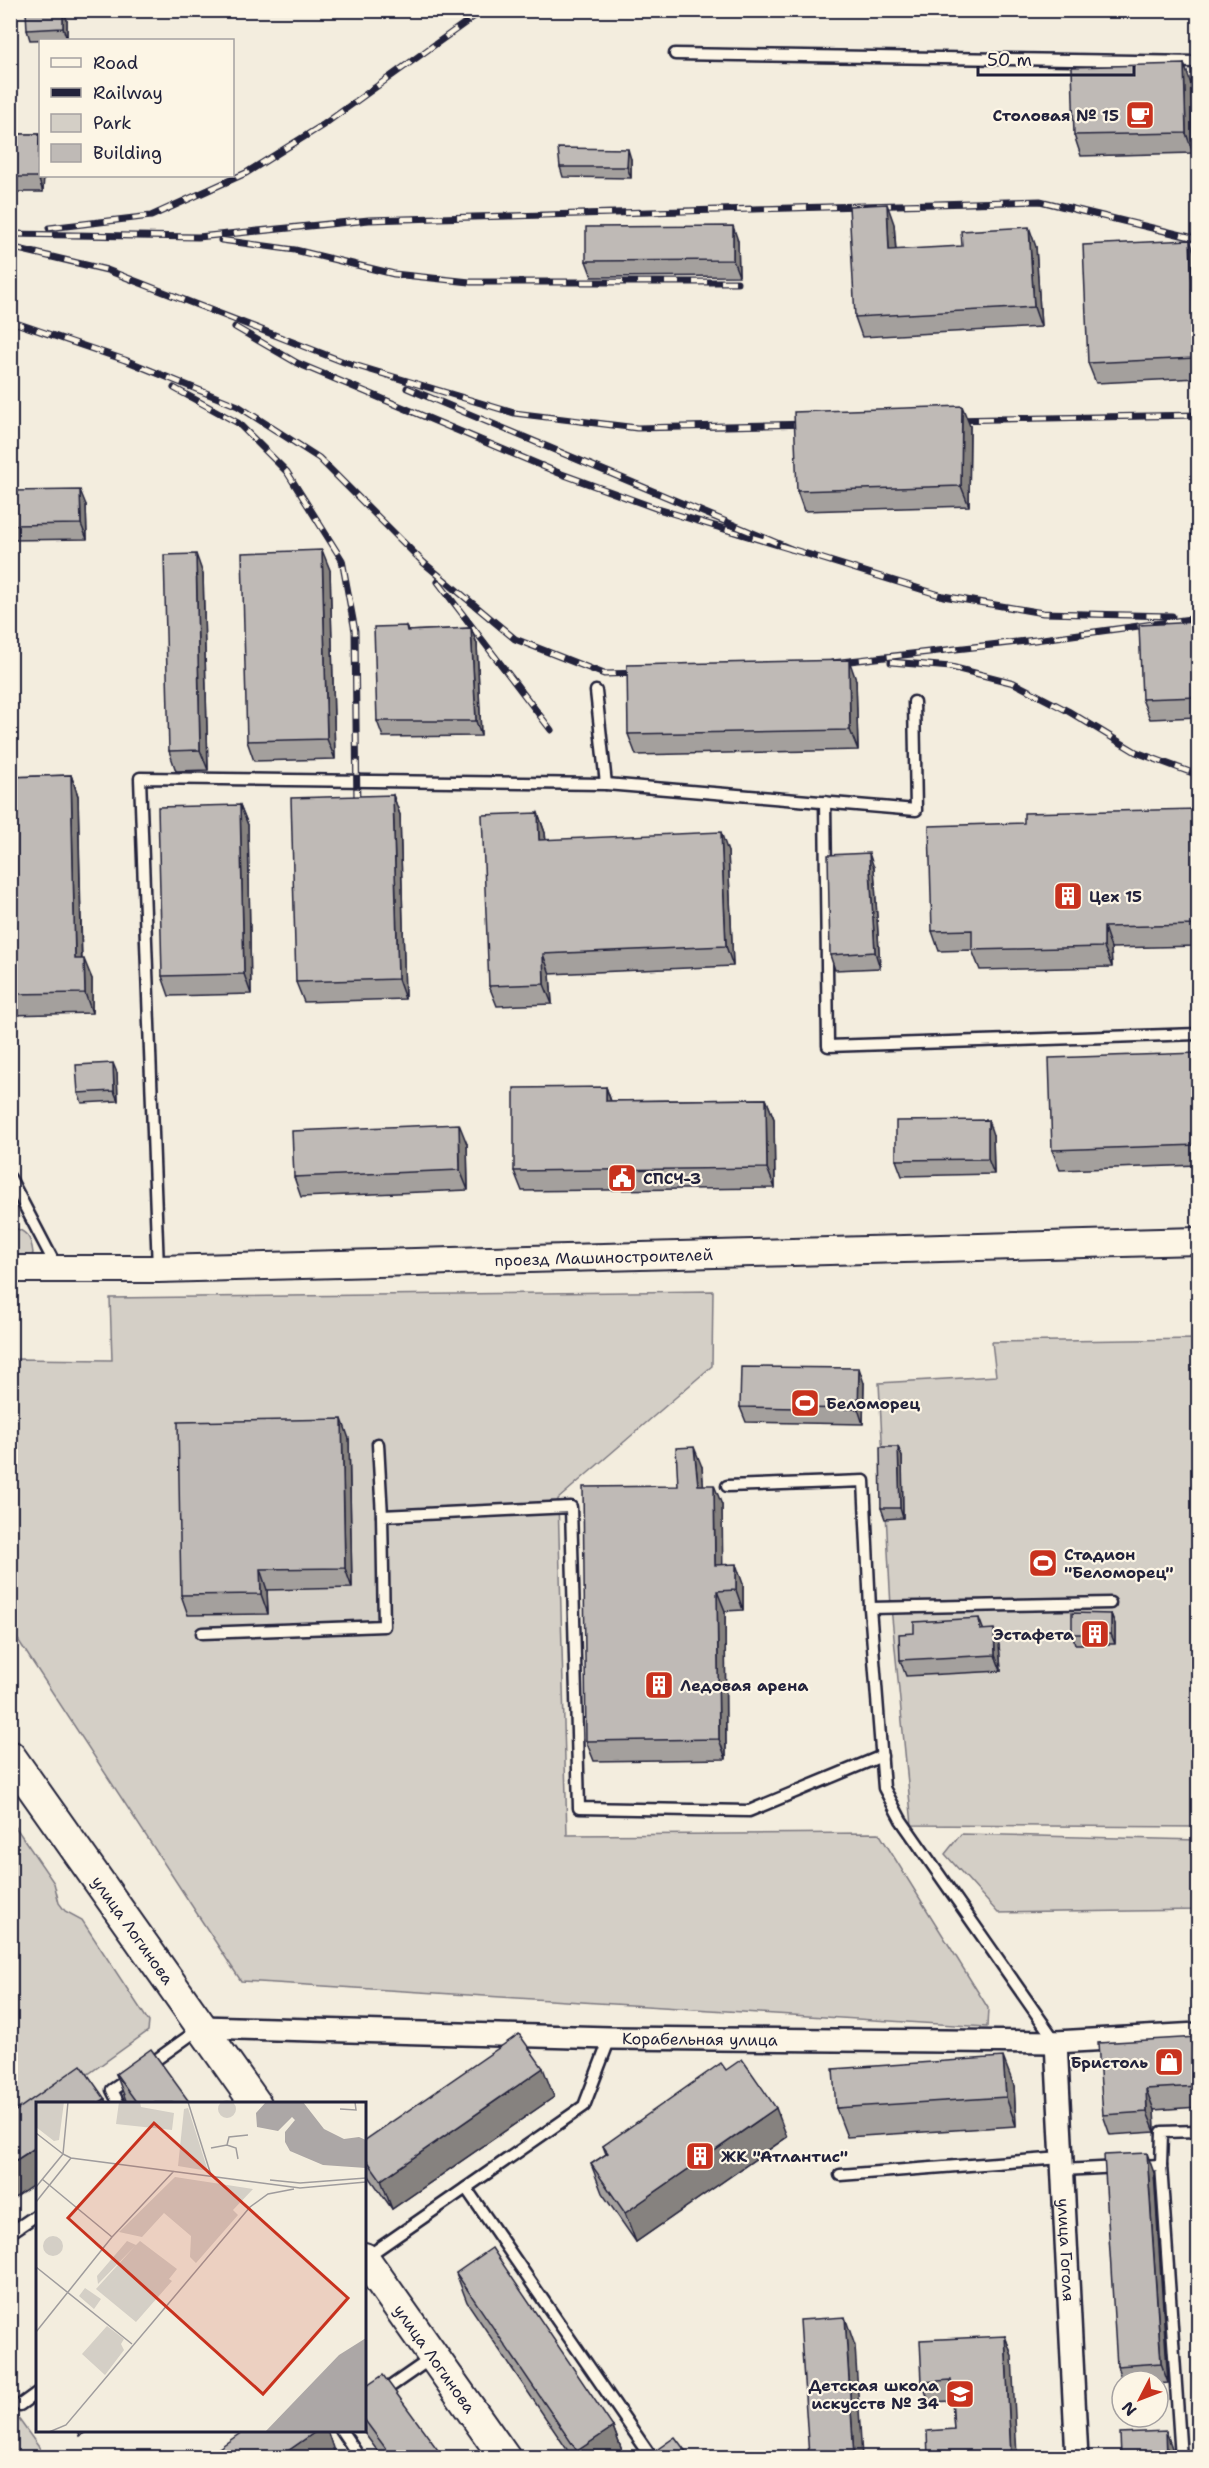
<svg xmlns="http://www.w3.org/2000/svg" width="1209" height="2468" viewBox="0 0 1209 2468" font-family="'Shantell Sans',sans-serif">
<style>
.green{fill:#d4cfc6;stroke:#7b7880;stroke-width:1.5}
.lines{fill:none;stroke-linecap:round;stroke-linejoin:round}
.service-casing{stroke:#22223b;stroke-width:15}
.minor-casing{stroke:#22223b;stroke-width:26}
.tertiary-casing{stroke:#22223b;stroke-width:30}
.secondary-casing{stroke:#22223b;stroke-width:34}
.service{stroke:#fcf5e5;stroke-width:10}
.minor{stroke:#fcf5e5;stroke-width:21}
.tertiary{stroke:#fcf5e5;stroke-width:26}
.secondary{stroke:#fcf5e5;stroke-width:30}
.rail-casing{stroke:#22223b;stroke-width:7}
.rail{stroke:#fcf5e5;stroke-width:4.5;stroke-dasharray:14;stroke-linecap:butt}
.wall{fill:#a4a09d;stroke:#22223b;stroke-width:1.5}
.shaded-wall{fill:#86827f;stroke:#22223b;stroke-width:1.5}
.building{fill:#bfbab6;stroke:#22223b;stroke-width:1.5}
.labels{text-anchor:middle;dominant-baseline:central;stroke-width:4.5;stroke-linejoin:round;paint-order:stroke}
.poi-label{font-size:16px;font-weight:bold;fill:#22223b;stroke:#fcf5e5;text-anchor:start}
.street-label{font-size:16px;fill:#22223b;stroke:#fcf5e5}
.inset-road{fill:none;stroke:#9f9c9d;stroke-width:1.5}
.view{fill:#c8321e;fill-opacity:0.15;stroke:#c8321e;stroke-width:3}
.inset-edge{fill:none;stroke:#22223b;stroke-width:3}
</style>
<rect width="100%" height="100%" fill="#f3edde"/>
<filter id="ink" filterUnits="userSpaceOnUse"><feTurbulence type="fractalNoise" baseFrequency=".0167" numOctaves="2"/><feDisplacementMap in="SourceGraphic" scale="12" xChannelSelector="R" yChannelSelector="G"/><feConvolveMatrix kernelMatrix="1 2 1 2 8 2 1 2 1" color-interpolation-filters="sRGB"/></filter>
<g filter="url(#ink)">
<g class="green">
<path d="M11 1227C27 1231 31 1237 33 1253L30 1258 11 1265Z"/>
<path d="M713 1291 712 1366 558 1499 567 1835 879 1833 988 2008 987 2027 241 1981 11 1629V1359L112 1360 110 1298Z"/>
<path d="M1198 1339V1827L912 1825 891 1607 879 1383 996 1376 992 1342Z"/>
<path d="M10 1819 54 1883 59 1903 65 1911 82 1920 149 2022 148 2031 48 2103 38 2104 10 2131Z"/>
<path d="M961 1834 1198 1840V1910L998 1913 945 1854Z"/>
<path d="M10 2407 46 2457H11Z"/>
</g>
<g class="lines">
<g class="service-casing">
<g id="service">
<path d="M675 54 1198 62"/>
<path d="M606 784 916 810 914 702"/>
<path d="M825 802 828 1046 1198 1034"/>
<path d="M10 1178 57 1268"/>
<path d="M158 1269 140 778 606 784 596 691"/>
<path d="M378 1444 382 1516"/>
<path d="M727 1486 864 1481 870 1608 884 1788 901 1820 1056 2042"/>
<path d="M870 1608 1110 1603"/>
<path d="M202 1633 384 1626 382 1516 571 1507 579 1808 749 1811 882 1756"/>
<path d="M146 2067 199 2029"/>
<path d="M119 2104 112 2090 131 2077"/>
<path d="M1161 2165 1162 2132 1198 2131"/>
<path d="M1138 2166 1161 2165 1181 2458"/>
<path d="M1063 2170 1119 2167"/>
<path d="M840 2175 1062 2158"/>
<path d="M466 2188 652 2458"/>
<path d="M10 2233 38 2214"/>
<path d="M365 2258 584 2106 610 2038"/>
<path d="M20 2405 38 2392"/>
<path d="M364 2405 433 2357"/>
<path d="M341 2430 360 2458"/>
</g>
</g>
<g class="minor-casing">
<g id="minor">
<path id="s1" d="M202 2027 610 2038 1056 2042 1198 2034"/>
<path id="s2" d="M1056 2042 1077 2458"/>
</g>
</g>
<g class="tertiary-casing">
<g id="tertiary">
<path id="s3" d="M10 1269H158L1198 1241"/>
</g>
</g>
<g class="secondary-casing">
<g id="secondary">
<path id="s4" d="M10 1756 256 2104"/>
<path id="s5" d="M364 2258 505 2458"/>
</g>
</g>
<use href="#service" class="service"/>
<use href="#minor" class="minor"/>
<use href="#tertiary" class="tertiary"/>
<use href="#secondary" class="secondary"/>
<g class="rail-casing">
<g id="rail">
<path d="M10 12 11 10"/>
<path d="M49 228 151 216 246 173 323 125 483 10"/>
<path d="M10 234 198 237 369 220 1040 201 1198 239"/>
<path d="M221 240 295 250 394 274 470 282H737"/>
<path d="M10 247 107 270 344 362 514 413 637 428 812 424"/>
<path d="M10 321 125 360 238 406 319 458 424 563 515 639 604 674 643 673"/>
<path d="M235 327 297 363 559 473 658 509 791 549 407 388"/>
<path d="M174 388 238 423 287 472 342 560 355 631 357 811"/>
<path d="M950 420 1198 415"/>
<path d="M791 549 943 596 1043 613 1172 616"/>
<path d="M438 582 551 730"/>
<path d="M891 662 951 667 1014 683 1068 711 1136 752 1198 775"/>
<path d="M832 663 1035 640 1198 618"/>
</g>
</g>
<use href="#rail" class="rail"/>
</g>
<g class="wall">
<path d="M63 10 67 20V39L30 40 27 30Z"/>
<path d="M1184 64 1191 84 1193 153 1081 156 1074 135Z"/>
<path d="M10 134H39L40 139V176L43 192H10Z"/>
<path d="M631 159V178L563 177 560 167Z"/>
<path d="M894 224 896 250 1036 247 1041 327 862 337 855 317Z"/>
<path d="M738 241 739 276 592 277 586 261Z"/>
<path d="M1197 260 1198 287V378L1096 383 1088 363Z"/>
<path d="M970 426 969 506 804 511 797 491Z"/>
<path d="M10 491 86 505 87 539 10 540Z"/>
<path d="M330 570 335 759 254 761 247 741Z"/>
<path d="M203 574 208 770 176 771 169 751Z"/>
<path d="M1198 622V717L1150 719 1142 699Z"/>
<path d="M406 626 408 631 471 628 477 644 481 736 383 737 377 721Z"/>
<path d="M856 680 858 750 636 755 628 734Z"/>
<path d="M71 775 78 796 82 959 92 979V1013L10 1015V777Z"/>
<path d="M393 795 400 815 405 999 304 1002 296 982Z"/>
<path d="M240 805 248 825 251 994 169 996 162 976Z"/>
<path d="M1198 809V946L1111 948 1112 967 980 970 972 950 939 951 932 931 1024 823Z"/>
<path d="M538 813 545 833 546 840 728 852 733 966 550 974 552 1004 497 1006 489 986Z"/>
<path d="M874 868 880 968 835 970 830 955Z"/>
<path d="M1198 1053V1165L1060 1170 1052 1150Z"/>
<path d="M117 1073 118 1101 82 1103 78 1093Z"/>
<path d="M606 1087 611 1101 766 1099 774 1119 775 1188 522 1191 514 1171Z"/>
<path d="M993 1135 994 1174 902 1176 896 1160Z"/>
<path d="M467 1144 468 1190 301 1197 294 1177Z"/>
<path d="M864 1383 863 1424 746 1422 740 1407Z"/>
<path d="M349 1439 352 1588 267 1590 268 1614 188 1615 181 1595Z"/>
<path d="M898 1447 902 1457 903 1518 885 1519 881 1508Z"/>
<path d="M702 1467 703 1485 722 1505V1565L743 1584V1610L725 1611 726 1759 594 1761 586 1741 678 1486Z"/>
<path d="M1111 1614 1115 1624V1644H1075L1072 1634Z"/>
<path d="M983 1630 999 1645 1001 1671 906 1676 900 1660Z"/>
<path d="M1198 2037V2107L1154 2110 1155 2132 1110 2135 1103 2115Z"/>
<path d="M726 2070 787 2137 636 2242 602 2193 591 2164 606 2154 603 2146Z"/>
<path d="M116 2074 190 2103H127Z"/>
<path d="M1014 2086 1016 2126 847 2137 836 2108Z"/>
<path d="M554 2097 392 2209 368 2175 364 2165V2141Z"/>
<path d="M1154 2173 1168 2383 1158 2384V2381H1122L1117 2366Z"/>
<path d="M456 2273 613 2427 624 2456 621 2457H572L467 2302Z"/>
<path d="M1005 2336 1012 2356 954 2429 952 2401 929 2402 922 2382Z"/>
<path d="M364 2388 443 2457H382L362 2430H364Z"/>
</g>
<g class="shaded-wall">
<path d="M63 10 67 20V39L63 28Z"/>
<path d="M1184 64 1191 84 1193 153 1186 133Z"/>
<path d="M39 134 40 139V176H44L43 192 38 177Z"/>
<path d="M628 149 631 159V178L627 167Z"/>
<path d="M887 204 894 224 897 270 889 250Z"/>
<path d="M733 226 738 241 739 276 733 260Z"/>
<path d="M1029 227 1036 247 1041 327 1034 307Z"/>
<path d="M1190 240 1197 260 1198 287V367L1195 358Z"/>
<path d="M962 406 970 426 969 506 961 486Z"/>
<path d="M80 490 86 505 87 539 81 524Z"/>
<path d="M322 550 330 570 335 759 327 739Z"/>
<path d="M196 554 203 574 208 770 200 750Z"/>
<path d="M471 628 477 644 481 736 476 721Z"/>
<path d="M849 660 856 680 858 750 850 730Z"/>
<path d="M71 775 78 796 82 980 75 959Z"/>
<path d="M393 795 400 815 405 999 398 979Z"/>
<path d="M240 805 248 825 251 994 244 974Z"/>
<path d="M538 813 545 833 546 860 539 840Z"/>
<path d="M721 832 728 852 733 966 726 946Z"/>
<path d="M869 853 874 868 880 968 875 952Z"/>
<path d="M1104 927 1111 948 1112 967 1104 947Z"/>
<path d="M543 954 550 974 552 1004 544 984Z"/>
<path d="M84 959 92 979V1013L85 993Z"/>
<path d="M113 1063 117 1073 118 1101 114 1091Z"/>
<path d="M606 1087 613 1108 606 1101Z"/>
<path d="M766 1099 774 1119 775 1188 767 1168Z"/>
<path d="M988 1120 993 1135 994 1174 988 1159Z"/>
<path d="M459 1124 467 1144 468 1190 460 1170Z"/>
<path d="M859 1368 864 1383 863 1424 858 1409Z"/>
<path d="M342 1419 349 1439 352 1588 345 1568Z"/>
<path d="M694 1447 702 1467 705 1505 698 1485Z"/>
<path d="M898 1447 902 1457 903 1518 900 1508Z"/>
<path d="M714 1485 722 1505 723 1585 715 1565Z"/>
<path d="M736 1564 743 1584V1610L736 1590Z"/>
<path d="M260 1569 267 1590 268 1614 261 1594Z"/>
<path d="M717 1591 725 1611 726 1759 719 1739Z"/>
<path d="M1111 1614 1115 1624V1644L1111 1634Z"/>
<path d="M979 1618 985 1634 980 1630Z"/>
<path d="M994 1629 999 1645 1001 1671 995 1655Z"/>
<path d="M1003 2057 1014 2086 1016 2126 1006 2097Z"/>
<path d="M543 2068 554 2097 392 2209 381 2180Z"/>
<path d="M1146 2089 1154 2110 1155 2132 1147 2112Z"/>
<path d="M105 2099 106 2103H98Z"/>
<path d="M776 2108 787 2137 636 2242 625 2213Z"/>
<path d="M38 2146V2182L10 2201V2164Z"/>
<path d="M1147 2153 1154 2173 1168 2383 1161 2363Z"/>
<path d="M845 2317 855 2346 862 2457H854Z"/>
<path d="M1005 2336 1012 2356 1017 2457H1011Z"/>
<path d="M613 2427 624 2456 621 2457H580L577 2451Z"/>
<path d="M78 2430H89L80 2436Z"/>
<path d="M318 2430H327L335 2454 331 2457H279Z"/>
<path d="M1166 2431 1173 2451V2457H1167Z"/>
</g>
<g class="building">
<path d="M63 10V28L27 30 26 11Z"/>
<path d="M1184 64 1186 133 1074 135 1072 67Z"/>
<path d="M10 134H39L38 177H10Z"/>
<path d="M558 148 628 149 627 167H560Z"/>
<path d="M887 204 889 250 962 246 961 231 1029 227 1034 307 855 317 849 206Z"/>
<path d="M733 226V260L586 261V227Z"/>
<path d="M1190 240 1195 358 1088 363 1083 245Z"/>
<path d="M962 406 961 486 797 491 794 412Z"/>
<path d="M80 490 81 524 10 525V491Z"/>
<path d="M322 550 327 739 247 741 242 553Z"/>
<path d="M196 554 200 750 169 751 164 555Z"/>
<path d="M1198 622V697L1142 699 1139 625Z"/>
<path d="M406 626 407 631 471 628 476 721H377L374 627Z"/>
<path d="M849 660 850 730 628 734 627 665Z"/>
<path d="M71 775 75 959H84L85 993 10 994V777Z"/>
<path d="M393 795 398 979 296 982 291 798Z"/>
<path d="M240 805 244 974 162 976 158 807Z"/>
<path d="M1198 809V925L1104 927V947L972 950V930L932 931 929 826 1024 823V813Z"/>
<path d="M538 813 539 840 721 832 726 946 543 954 544 984 489 986 482 815Z"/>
<path d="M869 853 875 952 830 955 828 855Z"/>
<path d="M1198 1053V1145L1052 1150 1049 1058Z"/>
<path d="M113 1063 114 1091 78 1093 76 1065Z"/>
<path d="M606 1087V1101L766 1099 767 1168 514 1171V1088Z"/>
<path d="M988 1120V1159L896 1160V1121Z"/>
<path d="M459 1124 460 1170 294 1177 292 1131Z"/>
<path d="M741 1367 859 1368 858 1409 740 1407Z"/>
<path d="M342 1419 345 1568 260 1569 261 1594 181 1595 178 1422Z"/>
<path d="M694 1447 698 1485H714L715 1565 736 1564V1590L717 1591 719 1739 586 1741 583 1487 678 1486 676 1448Z"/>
<path d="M880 1447H898L900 1508H881Z"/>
<path d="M1072 1613 1111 1614V1634H1072Z"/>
<path d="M979 1618 980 1630 994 1629 995 1655 900 1660 899 1634 914 1633V1622Z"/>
<path d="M519 2034 543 2068 381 2180 364 2156V2141Z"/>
<path d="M1198 2037V2086L1146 2089 1147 2112 1103 2115 1098 2043Z"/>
<path d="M151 2049 190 2103H137L116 2074Z"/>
<path d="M1003 2057 1006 2097 836 2108 833 2069Z"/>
<path d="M742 2059 776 2108 625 2213 591 2164 608 2153 603 2146 721 2063 726 2070Z"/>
<path d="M81 2065 105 2099 98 2103H38V2146L10 2164V2115Z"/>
<path d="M1147 2153 1161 2363 1117 2366 1104 2155Z"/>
<path d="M492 2248 613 2427 577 2451 456 2273Z"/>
<path d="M845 2317 854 2457H809L800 2320Z"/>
<path d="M1005 2336 1011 2457H928L927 2431 954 2429 951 2380 922 2382 920 2340Z"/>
<path d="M383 2375 443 2457H392L364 2419V2388Z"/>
<path d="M245 2430H318L279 2457H206Z"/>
<path d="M1166 2431 1167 2457H1121L1120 2433Z"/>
<path d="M675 2437 690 2457H664L658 2449Z"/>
</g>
</g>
<defs>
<g id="cafe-square" transform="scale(1.5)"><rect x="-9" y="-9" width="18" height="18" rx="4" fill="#c8321e" stroke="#fcf5e5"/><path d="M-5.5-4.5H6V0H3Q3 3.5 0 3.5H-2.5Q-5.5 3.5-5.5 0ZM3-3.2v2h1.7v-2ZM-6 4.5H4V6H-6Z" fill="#fff"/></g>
<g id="building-square" transform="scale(1.5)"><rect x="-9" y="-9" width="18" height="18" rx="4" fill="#c8321e" stroke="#fcf5e5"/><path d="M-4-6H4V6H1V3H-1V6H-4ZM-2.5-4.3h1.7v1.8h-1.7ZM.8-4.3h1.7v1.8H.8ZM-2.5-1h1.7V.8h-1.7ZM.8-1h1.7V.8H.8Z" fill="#fff"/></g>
<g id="civic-square" transform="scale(1.5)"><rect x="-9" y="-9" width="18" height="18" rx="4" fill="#c8321e" stroke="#fcf5e5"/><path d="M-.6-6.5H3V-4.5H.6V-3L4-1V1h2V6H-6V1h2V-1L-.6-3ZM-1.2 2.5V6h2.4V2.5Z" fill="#fff"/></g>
<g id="stadium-square" transform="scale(1.5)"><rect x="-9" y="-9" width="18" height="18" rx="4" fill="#c8321e" stroke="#fcf5e5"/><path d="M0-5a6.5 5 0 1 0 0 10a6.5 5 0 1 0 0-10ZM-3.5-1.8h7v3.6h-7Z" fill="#fff"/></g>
<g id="shop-square" transform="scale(1.5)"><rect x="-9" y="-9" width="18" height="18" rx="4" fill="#c8321e" stroke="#fcf5e5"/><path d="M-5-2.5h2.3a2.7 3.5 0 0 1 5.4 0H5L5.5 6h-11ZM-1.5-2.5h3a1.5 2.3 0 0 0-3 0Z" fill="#fff"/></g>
<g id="school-square" transform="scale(1.5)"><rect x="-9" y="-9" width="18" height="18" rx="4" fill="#c8321e" stroke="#fcf5e5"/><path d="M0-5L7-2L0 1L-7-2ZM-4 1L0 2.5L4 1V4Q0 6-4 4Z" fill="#fff"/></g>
</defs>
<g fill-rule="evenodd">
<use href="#cafe-square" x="1140" y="115"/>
<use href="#building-square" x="1068" y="896"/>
<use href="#civic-square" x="622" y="1178"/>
<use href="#stadium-square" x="805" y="1403"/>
<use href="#stadium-square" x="1043" y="1563"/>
<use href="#building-square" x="1095" y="1634"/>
<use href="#building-square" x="659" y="1685"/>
<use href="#shop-square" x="1169" y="2062"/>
<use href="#building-square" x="700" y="2156"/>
<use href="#school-square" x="960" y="2394"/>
</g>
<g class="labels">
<g class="poi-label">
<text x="1119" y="115" text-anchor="end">Столовая № 15</text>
<text x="1089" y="896">Цех 15</text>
<text x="643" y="1178">СПСЧ-3</text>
<text x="826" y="1403">Беломорец</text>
<text x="1064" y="1554">Стадион<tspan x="1064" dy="18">"Беломорец"</tspan></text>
<text x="1074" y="1634" text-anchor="end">Эстафета</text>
<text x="680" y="1685">Ледовая арена</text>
<text x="1148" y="2062" text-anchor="end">Бристоль</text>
<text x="721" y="2156">ЖК "Атлантис"</text>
<text x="939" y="2385" text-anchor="end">Детская школа<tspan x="939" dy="18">искусств № 34</tspan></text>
</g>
<g class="street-label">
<text stroke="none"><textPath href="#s3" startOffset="594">проезд Машиностроителей</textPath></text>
<text stroke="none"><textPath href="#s4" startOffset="213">улица Логинова</textPath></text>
<text stroke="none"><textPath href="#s1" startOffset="498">Корабельная улица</textPath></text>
<text stroke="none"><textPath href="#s2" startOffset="208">улица Гоголя</textPath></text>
<text stroke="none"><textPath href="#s5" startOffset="123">улица Логинова</textPath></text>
</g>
</g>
<g transform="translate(36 2102)">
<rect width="330" height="330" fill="#f3edde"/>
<path d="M182 7a9 9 0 1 1 18 0a9 9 0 1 1-18 0ZM0 0H28L23 38 18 39 0 25ZM83 0H104L105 5 138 11 136 28 80 22ZM152 6 172 69 142 64 148 7ZM139 75 217 87 197 108 202 113 160 161 154 155 155 134 128 111 106 135 83 130ZM7 144a10 10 0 1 1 20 0a10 10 0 1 1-20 0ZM91 139 100 143 104 139 141 167 133 177 136 179 100 220 60 187 100 143 62 182 61 174ZM49 186 65 197 58 207 43 194ZM71 224 88 237 85 242 88 248 69 273 46 252Z" fill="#d4cfc6"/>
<path d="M230 0H267L288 27 308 37 323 35 330 38V66L287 63 254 49 249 40V30L259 18 256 15 242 29 221 25 220 11ZM330 236V330H229L303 253Z" fill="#aca7a6"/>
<path class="inset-road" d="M152 0 175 73M304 7 320 8 319 0M0 31 27 52M191 43 193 35 212 33M175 46 191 43 200 46 202 57M27 52 32 0M6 77 76 135M234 78 264 81 330 76M0 85 27 52 35 56 264 86 330 80M0 100 35 56M0 165 96 242M0 230 76 135 138 69M13 330 30 323 214 105 232 92 258 87"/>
<path class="view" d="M118 21 312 196 227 292 32 116Z"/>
<rect width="330" height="330" class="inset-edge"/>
</g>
<rect width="1209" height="2468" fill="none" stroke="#fcf5e5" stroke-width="36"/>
<rect x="18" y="18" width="1173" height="2432" fill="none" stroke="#22223b" stroke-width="2" filter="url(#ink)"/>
<rect x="39" y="39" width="195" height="138" fill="#fcf5e5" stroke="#a5a1a1" stroke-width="1.5"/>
<rect x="51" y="58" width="30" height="9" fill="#fcf5e5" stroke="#a5a1a1" stroke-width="1.5"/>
<text x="93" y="69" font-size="18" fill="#22223b">Road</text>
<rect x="51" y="88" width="30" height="9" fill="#22223b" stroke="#a5a1a1" stroke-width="1.5"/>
<text x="93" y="99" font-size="18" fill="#22223b">Railway</text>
<rect x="51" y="114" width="30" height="18" fill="#d4cfc6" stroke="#a5a1a1" stroke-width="1.5"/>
<text x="93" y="129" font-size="18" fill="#22223b">Park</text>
<rect x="51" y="144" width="30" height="18" fill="#bfbab6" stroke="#a5a1a1" stroke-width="1.5"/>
<text x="93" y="159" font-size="18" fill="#22223b">Building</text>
<g transform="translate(1140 2399) rotate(228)"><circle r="28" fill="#fcf5e5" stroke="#a5a1a1" stroke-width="1.5"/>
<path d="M0-4.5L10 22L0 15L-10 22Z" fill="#c8321e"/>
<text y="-9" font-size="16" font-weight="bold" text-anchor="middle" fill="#22223b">N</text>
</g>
<path d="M978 66v9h156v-9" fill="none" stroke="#22223b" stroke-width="3"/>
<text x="987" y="66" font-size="18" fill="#22223b" stroke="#fcf5e5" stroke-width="4.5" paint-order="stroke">50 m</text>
</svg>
